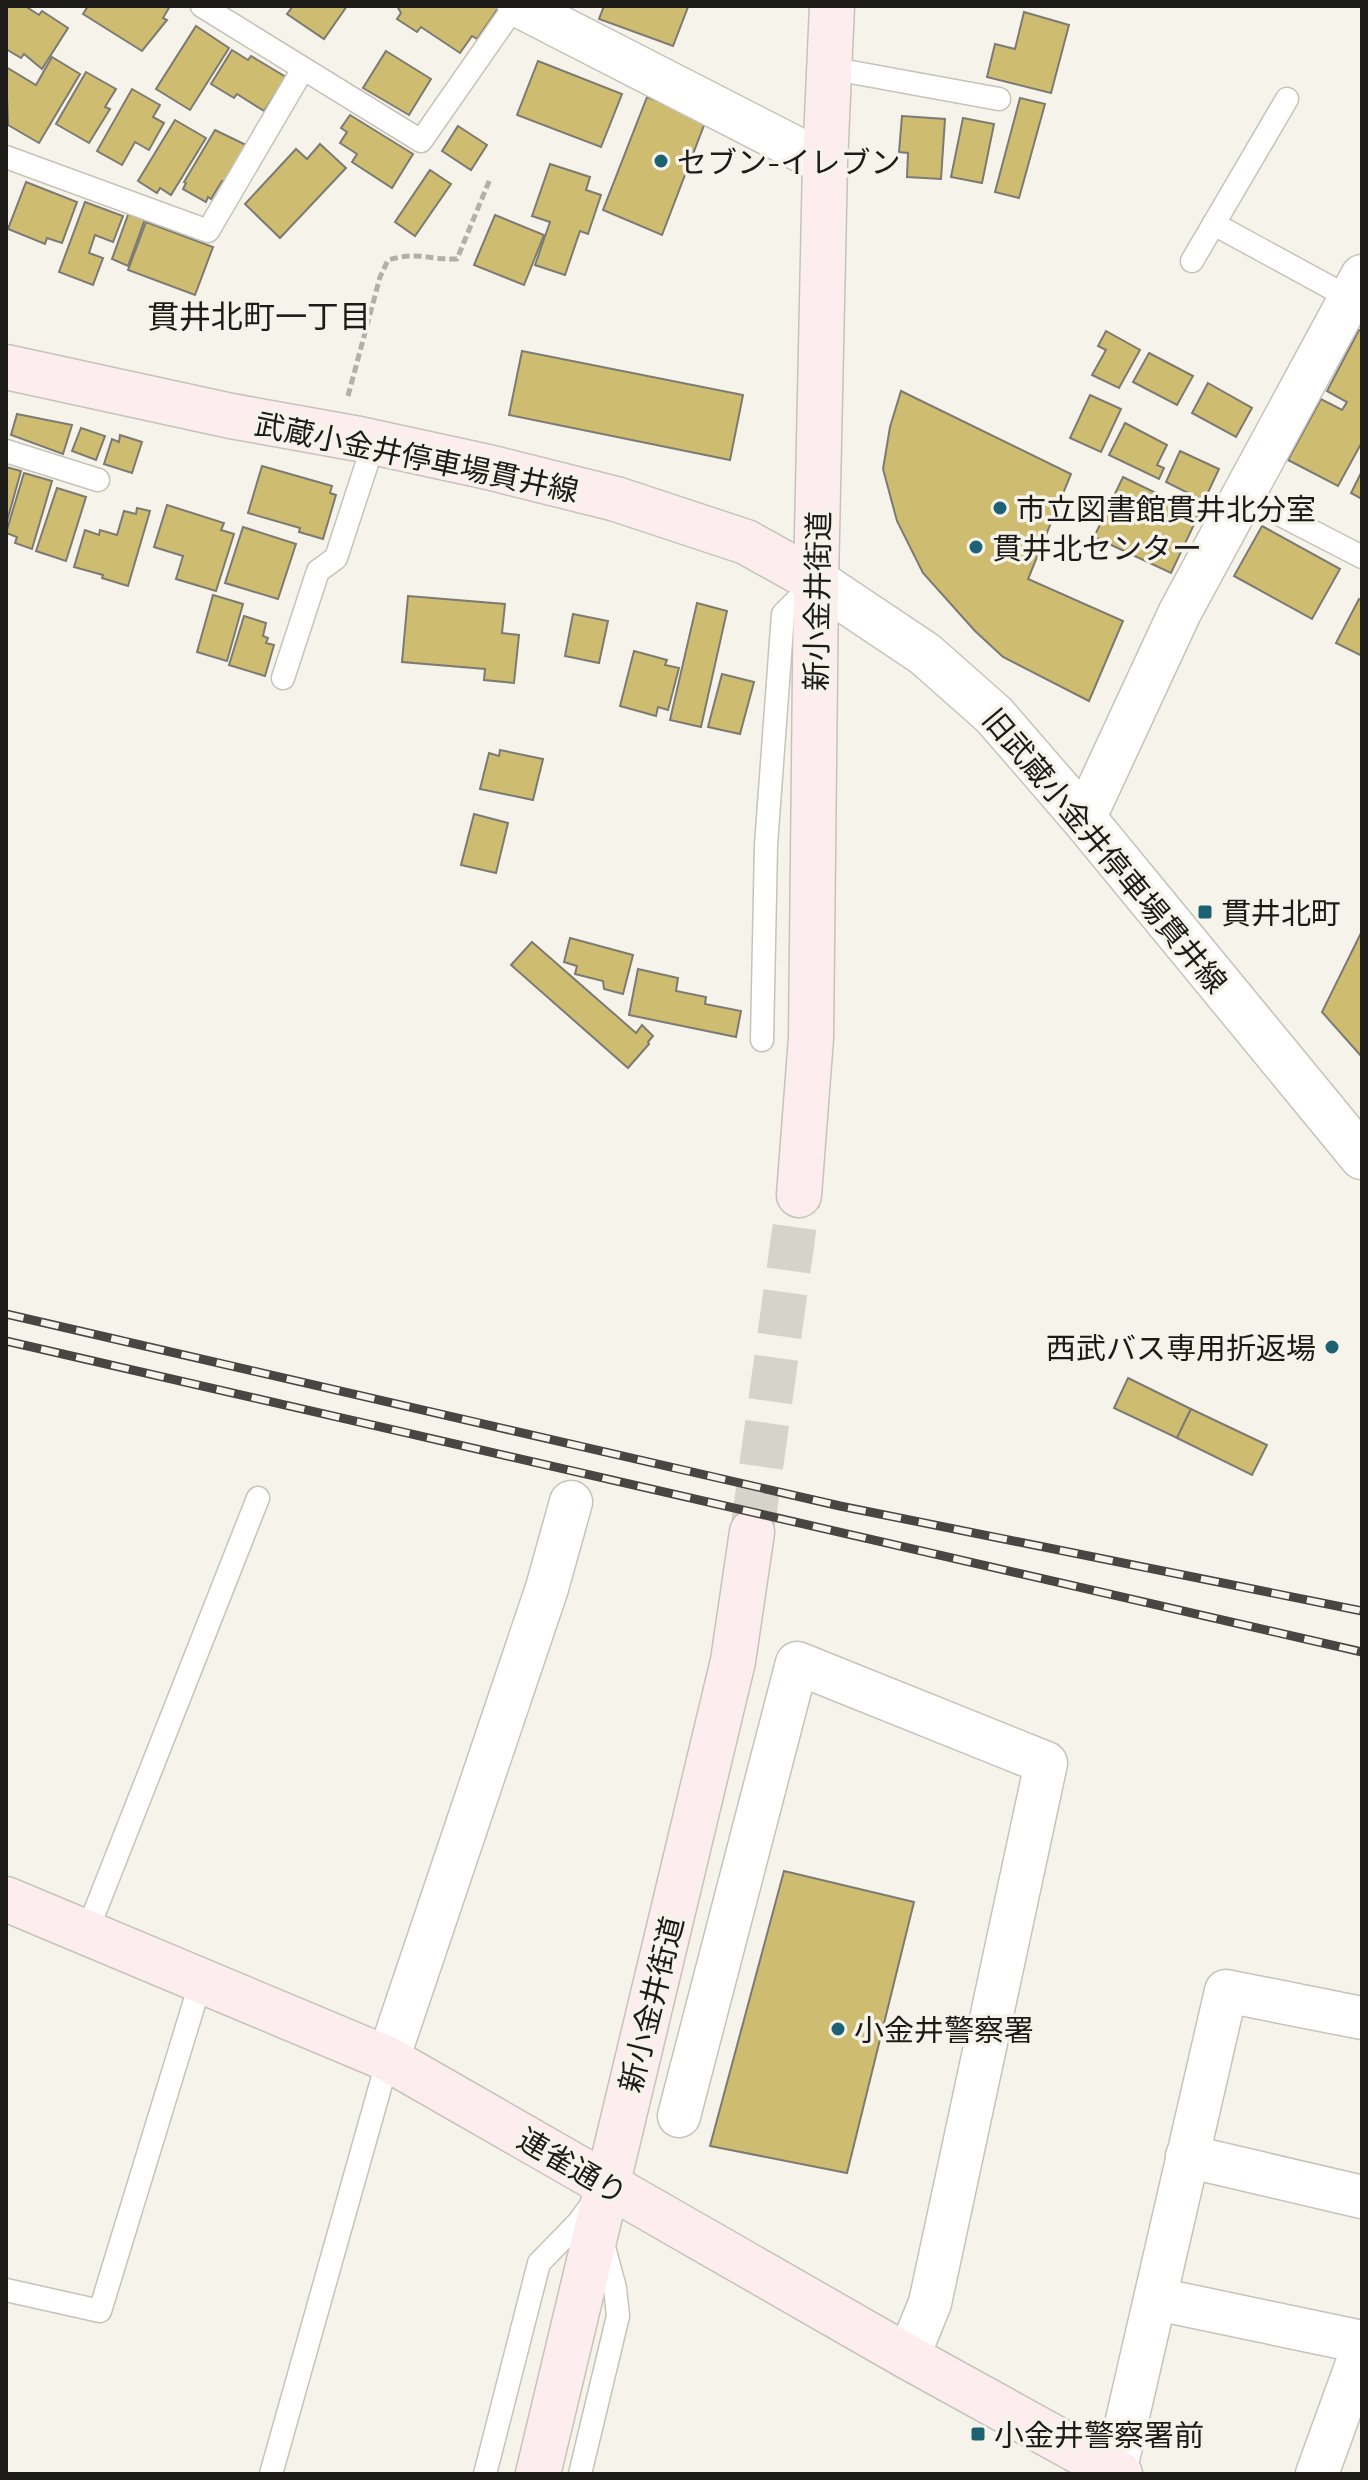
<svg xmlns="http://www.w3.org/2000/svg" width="1368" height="2480" viewBox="0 0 1368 2480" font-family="'Exo 2','Noto Sans JP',sans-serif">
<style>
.building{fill:#cebd71;stroke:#7c7a72;stroke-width:2}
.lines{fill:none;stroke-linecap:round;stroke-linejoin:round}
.secondary-tunnel{stroke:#d5d3ca;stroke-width:44;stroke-dasharray:44 22;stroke-linecap:butt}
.service-casing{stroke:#c5c3ba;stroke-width:25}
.minor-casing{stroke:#c5c3ba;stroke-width:45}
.tertiary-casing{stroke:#c5c3ba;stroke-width:47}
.secondary-casing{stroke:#c5c3ba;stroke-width:47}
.path{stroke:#b2b1a9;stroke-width:5;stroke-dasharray:8 4;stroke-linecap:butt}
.service{stroke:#fff;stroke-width:22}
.minor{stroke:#fff;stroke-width:42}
.tertiary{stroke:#fff;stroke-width:44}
.secondary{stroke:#feedef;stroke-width:44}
.rail-casing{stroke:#474642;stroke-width:9}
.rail{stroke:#f6f4ea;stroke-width:6;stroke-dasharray:18;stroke-linecap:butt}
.poi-dot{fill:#1c6273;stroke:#f6f4ea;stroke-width:3}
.labels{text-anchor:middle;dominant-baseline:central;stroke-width:7;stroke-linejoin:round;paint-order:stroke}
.poi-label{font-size:30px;fill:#1c1b18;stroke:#f6f4ea;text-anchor:start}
.street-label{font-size:30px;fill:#1c1b18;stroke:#f6f4ea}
.neighbourhood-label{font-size:32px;fill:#1c1b18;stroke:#f6f4ea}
</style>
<rect width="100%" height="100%" fill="#f6f4ea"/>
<g class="building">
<path d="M6 6H25L39 15 42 11 68 28 42 69 24 54 21 58 6 49Z"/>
<path d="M88 6H170L163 18 167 20 142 51 83 14Z"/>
<path d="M293 6H347L324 39 287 14Z"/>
<path d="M397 6H497L499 7 477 39 472 36 460 53 421 27 417 32 397 19 401 13Z"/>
<path d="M604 6H686L688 7 673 46 599 19Z"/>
<path d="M1024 12 1069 25 1051 93 987 77 995 44 1015 49Z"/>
<path d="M196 26 229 48 190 110 156 89Z"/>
<path d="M232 50 248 60 251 56 286 77 264 111 237 94 234 98 211 84Z"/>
<path d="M386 51 431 79 409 115 363 88Z"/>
<path d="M52 57 80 74 39 143 8 125 6 67 36 85Z"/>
<path d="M538 61 622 94 601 147 517 115Z"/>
<path d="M86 72 116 89 105 107 110 109 89 143 56 124Z"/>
<path d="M132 89 160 105 153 117 164 123 149 150 135 142 122 165 97 151Z"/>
<path d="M647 97 706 120 662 235 603 210Z"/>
<path d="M1020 98 1045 104 1019 198 995 192Z"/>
<path d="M350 115 413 154 392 188 352 162 357 154 340 143 347 132 341 128Z"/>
<path d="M902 116 945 119 941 179 907 177 908 153 899 152Z"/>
<path d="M963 118 994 124 982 183 951 177Z"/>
<path d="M175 120 206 138 171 195 160 188 157 193 138 181Z"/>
<path d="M458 126 487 145 471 170 442 151Z"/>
<path d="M215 130 246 145 225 181H222L211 199 208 197 206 202 183 189 186 183 184 182Z"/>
<path d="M320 144 346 168 280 238 245 204 296 149 307 159Z"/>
<path d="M550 164 590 177 586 190 601 195 588 234 580 231 565 275 535 265 550 222 532 216Z"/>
<path d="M430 170 451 184 415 236 395 222Z"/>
<path d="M26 182 77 202 62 243 47 238 45 244 8 229Z"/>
<path d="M85 202 123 216 113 242 95 235 89 253 103 258 93 285 59 272Z"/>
<path d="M129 212 145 219 128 266 112 259Z"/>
<path d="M495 215 544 235 524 285 474 265Z"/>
<path d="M146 222 213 247 195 295 128 270Z"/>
<path d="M1359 330 1362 331V442L1338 486 1288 460 1321 399 1342 410 1347 402 1327 391Z"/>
<path d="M1106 331 1140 350 1119 388 1092 375 1106 350 1098 346Z"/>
<path d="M522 351 743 395 730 460 509 415Z"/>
<path d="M1149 353 1193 376 1177 405 1133 382Z"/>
<path d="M1208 383 1252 408 1236 437 1192 413Z"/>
<path d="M901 391 1071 474 1028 579 1123 621 1089 701 1003 657 975 631 923 573 897 521 883 469 890 427Z"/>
<path d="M1090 395 1121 409 1101 452 1070 438Z"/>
<path d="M17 414 72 425 63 454 11 435Z"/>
<path d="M1125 423 1167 445 1157 465 1164 468 1159 479 1109 455Z"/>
<path d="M81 428 105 436 96 460 72 451Z"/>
<path d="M120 435 142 442 132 473 104 464 112 439 119 442Z"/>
<path d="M1180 451 1219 469 1204 501 1166 482Z"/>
<path d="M262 466 332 486 330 493 336 495 323 539 299 532 300 528 248 513Z"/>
<path d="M6 467 21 471 6 525Z"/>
<path d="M1362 471V499L1351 493Z"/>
<path d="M24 473 52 481 32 549 15 543 17 537 6 533Z"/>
<path d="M1123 477 1199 514 1171 573 1094 537Z"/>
<path d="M57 488 86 497 66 561 36 551Z"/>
<path d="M167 505 224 523 221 530 234 534 216 591 176 579 183 556 154 547Z"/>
<path d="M137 508 150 511 128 586 102 578 103 575 74 567 85 530 99 535 100 530 117 535 124 511 136 514Z"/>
<path d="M1262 526 1340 569 1312 619 1234 576Z"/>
<path d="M243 527 296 544 278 599 225 583Z"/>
<path d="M213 595 243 604 227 661 197 652Z"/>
<path d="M408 596 505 604 502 633 519 635 514 683 484 680 485 669 402 662Z"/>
<path d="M1359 599 1362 601V656L1336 643Z"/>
<path d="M697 603 727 611 701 727 670 720Z"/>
<path d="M573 614 608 621 599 663 565 656Z"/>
<path d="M244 616 266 623 263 636 268 638 266 643 274 645 265 676 229 665Z"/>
<path d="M634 651 667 660 665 665 679 668 668 710 658 707 656 716 620 706Z"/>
<path d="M722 674 754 682 740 734 708 727Z"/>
<path d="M500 750 543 759 533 800 480 789 489 753 499 756Z"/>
<path d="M474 814 508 823 496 873 461 865Z"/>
<path d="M1362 931V1057L1322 1012Z"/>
<path d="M570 938 633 955 623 994 604 989 603 981 575 974 577 966 564 962Z"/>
<path d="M532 942 636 1033 642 1025 653 1036 648 1042 649 1044 628 1068 511 965Z"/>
<path d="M638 969 678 978 676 991 706 997 705 1004 741 1011 736 1037 629 1015Z"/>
<path d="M1128 1378 1191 1409 1177 1438 1114 1408Z"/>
<path d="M1191 1409 1267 1445 1252 1475 1177 1438Z"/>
<path d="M784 1871 914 1902 847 2173 710 2146Z"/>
</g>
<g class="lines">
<path class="secondary-tunnel" d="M752 1532 799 1195"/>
<g class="service-casing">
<g id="service">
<path d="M202 6 421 141 515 6"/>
<path d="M829 68 999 99"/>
<path d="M6 157 208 231 303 69"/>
<path d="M1214 224 1357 302"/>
<path d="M1192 261 1287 99"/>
<path d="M6 451 98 480"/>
<path d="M1242 495 1362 557"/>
<path d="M283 678 318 571 336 558 374 442"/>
<path d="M762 1040 766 845 783 614 815 582"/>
<path d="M86 1934 258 1498"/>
<path d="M6 2290 100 2311 201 1981"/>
<path d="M271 2474 388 2059"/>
<path d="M485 2474 539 2263 578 2223 592 2204"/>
<path d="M580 2474 618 2316 615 2288 602 2240"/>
</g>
</g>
<g class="minor-casing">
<g id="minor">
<path d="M519 6 825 163"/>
<path d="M1084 819 1180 612 1362 276"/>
<path d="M388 2059 547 1588 571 1502"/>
<path d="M679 2116 797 1663 1046 1763 930 2303 908 2357"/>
<path d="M1187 2156 1362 2197"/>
<path d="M1157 2299 1362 2342"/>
<path d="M1115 2472 1226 1991 1362 2018"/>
<path d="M1317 2474 1362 2350"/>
</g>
</g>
<g class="tertiary-casing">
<path id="tertiary" d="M816 581 925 654 994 715 1084 819 1362 1157"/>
</g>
<g class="secondary-casing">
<g id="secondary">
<path d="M6 367 231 416 359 439 488 467 616 499 746 542 816 581"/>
<path d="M799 1195 811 1038 816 581 825 163 832 6"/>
<path d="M6 1899 388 2059 908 2357 1120 2474"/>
<path d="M538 2474 733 1661 752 1532"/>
</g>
</g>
<path class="path" d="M348 396 380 277 388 260C419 251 429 260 457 259L490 179"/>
<use href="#service" class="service"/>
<use href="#minor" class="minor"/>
<use href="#tertiary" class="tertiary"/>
<use href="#secondary" class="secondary"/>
<g class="rail-casing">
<g id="rail">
<path d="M6 1314 840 1506 1362 1611"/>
<path d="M6 1341 1362 1652"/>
</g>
</g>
<use href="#rail" class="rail"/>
</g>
<g class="poi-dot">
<circle cx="661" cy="161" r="8"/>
<circle cx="1000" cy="508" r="8"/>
<circle cx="976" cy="547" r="8"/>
<rect x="1197" y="904" width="16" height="16" rx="4"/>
<circle cx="1332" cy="1347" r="8"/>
<circle cx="838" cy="2029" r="8"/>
<rect x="970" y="2426" width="16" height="16" rx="4"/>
</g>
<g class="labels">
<g class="poi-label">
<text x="677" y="161">セブン-イレブン</text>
<text x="1016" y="508">市立図書館貫井北分室</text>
<text x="992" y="547">貫井北センター</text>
<text x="1221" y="912">貫井北町</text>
<text x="1316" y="1347" text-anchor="end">西武バス専用折返場</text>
<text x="854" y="2029">小金井警察署</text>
<text x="994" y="2434">小金井警察署前</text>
</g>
<g class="street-label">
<text transform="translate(417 456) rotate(12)">武蔵小金井停車場貫井線</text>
<text transform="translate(816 601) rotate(-89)">新小金井街道</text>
<text transform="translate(1106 850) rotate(50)">旧武蔵小金井停車場貫井線</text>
<text transform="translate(650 2004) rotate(-76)">新小金井街道</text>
<text transform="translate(573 2165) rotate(30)">連雀通り</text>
</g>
<g class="neighbourhood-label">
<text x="259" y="315">貫井北町一丁目</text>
</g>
</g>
<rect width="1368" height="2480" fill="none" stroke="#1c1b18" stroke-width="16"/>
</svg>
